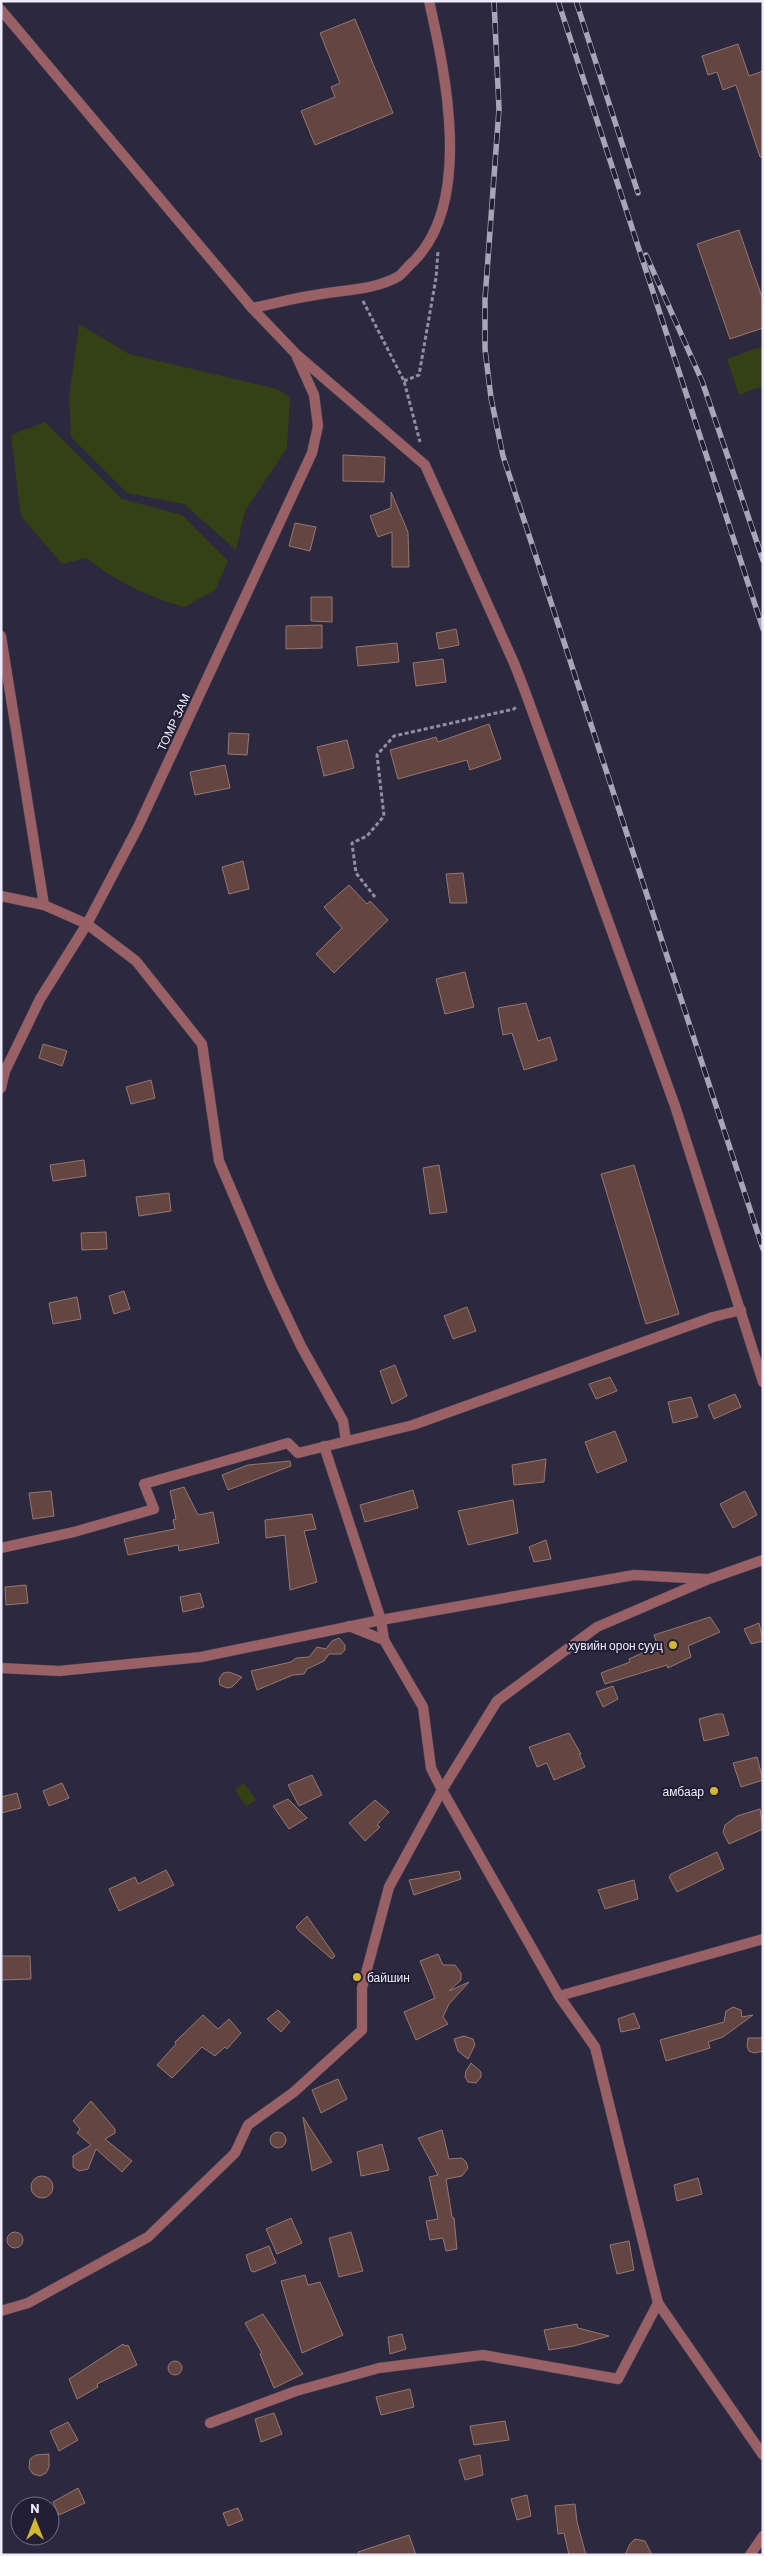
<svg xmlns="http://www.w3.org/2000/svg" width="764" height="2556" viewBox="0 0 764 2556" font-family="Barlow,sans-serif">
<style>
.green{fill:#334115}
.building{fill:#634541;stroke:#977771}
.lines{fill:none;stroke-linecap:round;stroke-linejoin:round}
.lane-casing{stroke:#474359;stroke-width:11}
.street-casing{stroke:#474359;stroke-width:11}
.path{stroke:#928fa2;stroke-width:3;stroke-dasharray:4 2.5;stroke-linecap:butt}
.lane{stroke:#996166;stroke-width:10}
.street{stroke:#996166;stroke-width:10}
.rail-casing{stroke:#a7a5b7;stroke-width:5.5}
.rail{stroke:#221e34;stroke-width:4;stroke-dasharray:11;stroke-linecap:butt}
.poi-dot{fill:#d4b635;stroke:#221e34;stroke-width:2}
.labels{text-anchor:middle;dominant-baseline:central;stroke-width:4;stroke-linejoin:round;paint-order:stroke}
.street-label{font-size:12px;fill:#eeecfc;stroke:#221e34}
.poi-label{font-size:12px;fill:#eeecfc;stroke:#221e34;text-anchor:end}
</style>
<rect width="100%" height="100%" fill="#2c283e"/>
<g class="green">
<path d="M79 324 129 354 277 389 290 397 287 448 245 511 236 550 184 504 127 493 71 437 69 398Z"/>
<path d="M763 346V386L739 395 727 359Z"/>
<path d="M45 422 122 499 182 515 228 561 215 590 184 607C148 597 116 581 86 558L62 564 21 516 11 435Z"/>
<path d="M244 1783 256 1800 246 1807 235 1790Z"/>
</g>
<g class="building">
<path d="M355 19 393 113 315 145 301 111 335 97 331 87 340 83 320 33Z"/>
<path d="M738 44 749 76 763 71V157H760L736 85 723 90 717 72 708 75 702 56Z"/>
<path d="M739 230 763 300V328L730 339 697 244Z"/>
<path d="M343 455 385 457 384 482 343 481Z"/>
<path d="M391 492 408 532 409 567H392V532L378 537 370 516 391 508Z"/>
<path d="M295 523 316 527 310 551 289 546Z"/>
<path d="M311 597H332V622L311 621Z"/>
<path d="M322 625V648L286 649V626Z"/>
<path d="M456 629 459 645 439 649 436 633Z"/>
<path d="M397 643 399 662 358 666 356 647Z"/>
<path d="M443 659 446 682 416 686 413 663Z"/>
<path d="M489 724 501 759 470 770 467 760 398 779 390 750 436 737 438 742Z"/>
<path d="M229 733 249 734 247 755 228 754Z"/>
<path d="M347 740 354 768 324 776 317 747Z"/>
<path d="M225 765 230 788 195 795 190 772Z"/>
<path d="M243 861 249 889 229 894 222 867Z"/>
<path d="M463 873 467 903H450L446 874Z"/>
<path d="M349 885 367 904 370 901 388 920 334 973 316 954 342 928 324 907Z"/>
<path d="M465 972 474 1007 445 1014 436 979Z"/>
<path d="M526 1003 538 1041 550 1037 557 1060 524 1070 512 1033 503 1035 498 1008Z"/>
<path d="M43 1044 67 1051 62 1066 39 1058Z"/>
<path d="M151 1080 155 1098 131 1104 126 1087Z"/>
<path d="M84 1160 86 1176 53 1181 50 1165Z"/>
<path d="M439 1165 447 1212 430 1214 423 1168Z"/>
<path d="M634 1165 679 1314 646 1324 601 1174Z"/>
<path d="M169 1193 171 1211 139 1216 136 1197Z"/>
<path d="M106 1232 107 1249 82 1250 81 1233Z"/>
<path d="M124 1291 130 1309 114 1314 109 1296Z"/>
<path d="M77 1297 81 1319 53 1324 49 1303Z"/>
<path d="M467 1307 476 1331 453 1339 444 1316Z"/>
<path d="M395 1365 407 1396 392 1404 380 1371Z"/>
<path d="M610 1377 617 1391 596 1399 589 1384Z"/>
<path d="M735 1394 741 1407 714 1419 708 1405Z"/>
<path d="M691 1397 698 1417 673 1423 668 1402Z"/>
<path d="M615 1431 627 1461 597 1473 585 1442Z"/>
<path d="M546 1459 544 1482 514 1485 512 1465Z"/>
<path d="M290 1461 291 1466 228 1490 222 1475 248 1465Z"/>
<path d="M184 1487 198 1515 213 1512 219 1543 179 1551 178 1545 128 1555 124 1539 175 1529 173 1520 176 1519 170 1491Z"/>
<path d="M413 1490 418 1508 365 1522 360 1505Z"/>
<path d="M51 1491 54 1516 33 1519 29 1493Z"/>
<path d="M745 1491 757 1515 733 1528 720 1504Z"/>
<path d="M513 1500 518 1533 468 1545 458 1511Z"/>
<path d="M312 1514 316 1529 304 1531 317 1582 290 1590 285 1535 266 1538 265 1520Z"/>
<path d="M546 1540 551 1559 534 1562 529 1547Z"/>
<path d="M26 1585 28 1603 6 1605 5 1587Z"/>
<path d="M200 1593 204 1607 183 1612 180 1597Z"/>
<path d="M710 1617 720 1632 688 1646 691 1657 668 1668 667 1665 605 1684 601 1673 630 1662 629 1659 658 1646 654 1635Z"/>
<path d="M759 1623 763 1641 751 1644 744 1629Z"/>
<path d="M339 1638 345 1645V1650L341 1654H329L324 1661 307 1669 304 1674 293 1675 257 1690 251 1671 291 1662 296 1658 309 1657 317 1647 326 1649 332 1641Z"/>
<path d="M229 1672 242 1677 232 1687 227 1688 220 1685 219 1679 223 1673Z"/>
<path d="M613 1686 618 1699 603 1707 596 1692Z"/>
<path d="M717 1714H723L729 1735 704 1741 699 1719Z"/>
<path d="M569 1733 581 1754H579L585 1767 554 1780 547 1763 537 1767 529 1747Z"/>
<path d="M757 1757 763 1780 741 1787 733 1763Z"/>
<path d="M312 1775 322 1795 299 1806 288 1785Z"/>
<path d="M62 1783 69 1798 49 1806 43 1791Z"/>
<path d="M17 1793 21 1808 1 1813V1797Z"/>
<path d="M288 1799 307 1818 289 1829 273 1806Z"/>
<path d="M375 1800 389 1812 377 1825 380 1827 365 1841 349 1823Z"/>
<path d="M760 1809 763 1829 729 1844 723 1832 725 1825 737 1816Z"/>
<path d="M717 1852 724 1869 677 1892 669 1877 671 1874Z"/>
<path d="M166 1870 174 1885 119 1911 109 1889 135 1877 138 1884Z"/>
<path d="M459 1871 461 1879 414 1895 409 1880Z"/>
<path d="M634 1880 638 1899 605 1909 598 1890Z"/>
<path d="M307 1916 335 1956 332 1959 299 1931 296 1927Z"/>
<path d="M438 1954 443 1965H455L461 1973V1980L449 1991 469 1982 449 2004 443 2017 448 2024 416 2040 404 2012 435 1998 420 1961Z"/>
<path d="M1 1956H30L31 1979 1 1980Z"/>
<path d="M733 2007 741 2010 742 2017 753 2015 723 2037 708 2042 710 2048 666 2061 660 2040 724 2022 726 2011Z"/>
<path d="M278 2010 290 2022 281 2032 267 2019Z"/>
<path d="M634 2013 640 2028 621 2032 618 2019Z"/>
<path d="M203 2015 218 2029 229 2019 241 2033 227 2049 225 2047 215 2056 202 2047 172 2078 157 2065 176 2044 175 2042Z"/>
<path d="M464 2036 473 2039 475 2045 468 2059 458 2051 454 2039Z"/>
<path d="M748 2038H763V2051L754 2053 749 2051 747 2046Z"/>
<path d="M471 2063 481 2072V2077L476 2083 468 2082 465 2077 466 2071Z"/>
<path d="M338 2079 347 2099 321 2113 312 2090Z"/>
<path d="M91 2101 115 2129V2133L105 2139 132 2161 122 2172 96 2149 88 2169 79 2171 73 2167V2156L91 2145 77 2133 80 2129 73 2121Z"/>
<path d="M303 2117 332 2162 312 2171Z"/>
<path d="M442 2130 449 2159 462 2158 466 2162 468 2168 462 2176 446 2179 452 2217 454 2218 457 2249 446 2251 443 2238 430 2240 426 2221 438 2219 429 2177 438 2175 418 2138Z"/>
<circle cx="278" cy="2140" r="8"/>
<path d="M382 2144 389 2170 361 2176 357 2152Z"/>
<circle cx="42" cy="2187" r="11"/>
<path d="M698 2178 702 2194 677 2201 674 2185Z"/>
<path d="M291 2218 302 2243 277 2254 266 2229Z"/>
<circle cx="15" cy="2240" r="8"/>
<path d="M351 2232 363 2271 339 2277 329 2238Z"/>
<path d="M629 2241 634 2270 617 2274 610 2245Z"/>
<path d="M269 2246 276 2263 254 2272 251 2271 246 2255Z"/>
<path d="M305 2275 308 2285 320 2282 343 2335 302 2353 281 2281Z"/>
<path d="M263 2314 303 2374 274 2388 260 2354 262 2353 245 2323Z"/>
<path d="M577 2324 578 2328 609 2336 574 2346 549 2350 544 2330Z"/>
<path d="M402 2334 406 2349 390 2354 388 2337Z"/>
<path d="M123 2344 125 2346 128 2345 137 2365 97 2384 98 2387 77 2399 69 2379Z"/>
<circle cx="175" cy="2368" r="7"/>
<path d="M410 2389 414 2407 381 2415 376 2397Z"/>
<path d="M274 2413 282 2434 261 2442 255 2419Z"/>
<path d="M505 2421 509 2440 474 2445 470 2426Z"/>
<path d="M68 2422 78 2440 59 2451 50 2431Z"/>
<path d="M49 2454V2467L46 2473 40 2476 33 2474 29 2468 30 2459 36 2455Z"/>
<path d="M480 2455 483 2475 465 2480 459 2460Z"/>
<path d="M78 2488 85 2503 59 2515 53 2502Z"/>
<path d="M527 2495 531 2516 517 2520 511 2499Z"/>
<path d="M575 2504 577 2522 586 2555H569L564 2533 558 2534 555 2506Z"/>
<path d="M238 2508 243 2520 228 2526 223 2513Z"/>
<path d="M409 2535 416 2555H359L358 2552Z"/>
<path d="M635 2539 645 2541 652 2555H625L630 2544Z"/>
</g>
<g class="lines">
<g class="lane-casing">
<path id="lane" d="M252 308C273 304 294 298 315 295 341 290 376 290 399 276 404 272 408 266 413 262 473 203 446 75 429 1"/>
</g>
<g class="street-casing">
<g id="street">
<path d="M1 10 252 308 296 354 425 465 514 663 526 694 675 1106 763 1382"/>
<path d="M1 636 44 905"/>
<path d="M1 896 44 905 87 924 136 961 202 1044 219 1161 271 1283 301 1346 343 1421 346 1441"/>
<path d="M1 1088 5 1071 40 999 87 924 138 827 312 453 318 426 314 395 297 357"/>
<path d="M324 1446 381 1620 384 1640"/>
<path d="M1 1548 74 1532 154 1509 144 1484 288 1443 298 1453 413 1425 713 1317 741 1310"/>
<path d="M349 1626 384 1640 423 1707 431 1768 442 1790 559 1996 595 2047 658 2303 763 2455"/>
<path d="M1 1668 59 1671 201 1657 381 1620 634 1575 706 1579"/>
<path d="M559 1996 763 1939"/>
<path d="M1 2311 28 2303 148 2237 235 2153 248 2125 294 2092 362 2030V1988L389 1887 442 1790 497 1701 597 1627 709 1579 763 1560"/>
<path d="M210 2423 296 2391 379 2368 483 2355 618 2379 658 2303"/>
<path d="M750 2555 763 2536"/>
</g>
</g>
<g class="path">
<path d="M363 301 404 381 420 442"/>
<path d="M404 381 419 375 436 278 438 251"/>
<path d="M375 897 356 873 352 843 367 836 384 816 377 755 394 736 514 709 516 707"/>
</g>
<use href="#lane" class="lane"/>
<use href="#street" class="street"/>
<g class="rail-casing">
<g id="rail">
<path d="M494 1 499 109 485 299V349L491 398 503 456 763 1249"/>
<path d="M558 1 763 629"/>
<path d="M576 1 638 193"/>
<path d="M646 255 702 381 763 560"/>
</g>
</g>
<use href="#rail" class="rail"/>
</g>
<g class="poi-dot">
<circle cx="673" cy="1645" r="5"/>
<circle cx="714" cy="1791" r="5"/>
<circle cx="357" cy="1977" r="5"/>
</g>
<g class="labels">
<g class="street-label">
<text transform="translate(173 722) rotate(-65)">ТОМР ЗАМ</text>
</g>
<g class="poi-label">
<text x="663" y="1645">хувийн орон сууц</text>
<text x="704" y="1791">амбаар</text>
<text x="367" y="1977" text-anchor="start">байшин</text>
</g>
</g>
<rect width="764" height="2556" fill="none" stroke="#eeecfc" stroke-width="5"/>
<g transform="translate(35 2521)"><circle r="24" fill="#221e34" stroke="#747084"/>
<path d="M0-4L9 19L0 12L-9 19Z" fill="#d4b635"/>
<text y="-8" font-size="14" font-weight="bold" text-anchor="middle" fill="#eeecfc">N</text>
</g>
</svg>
